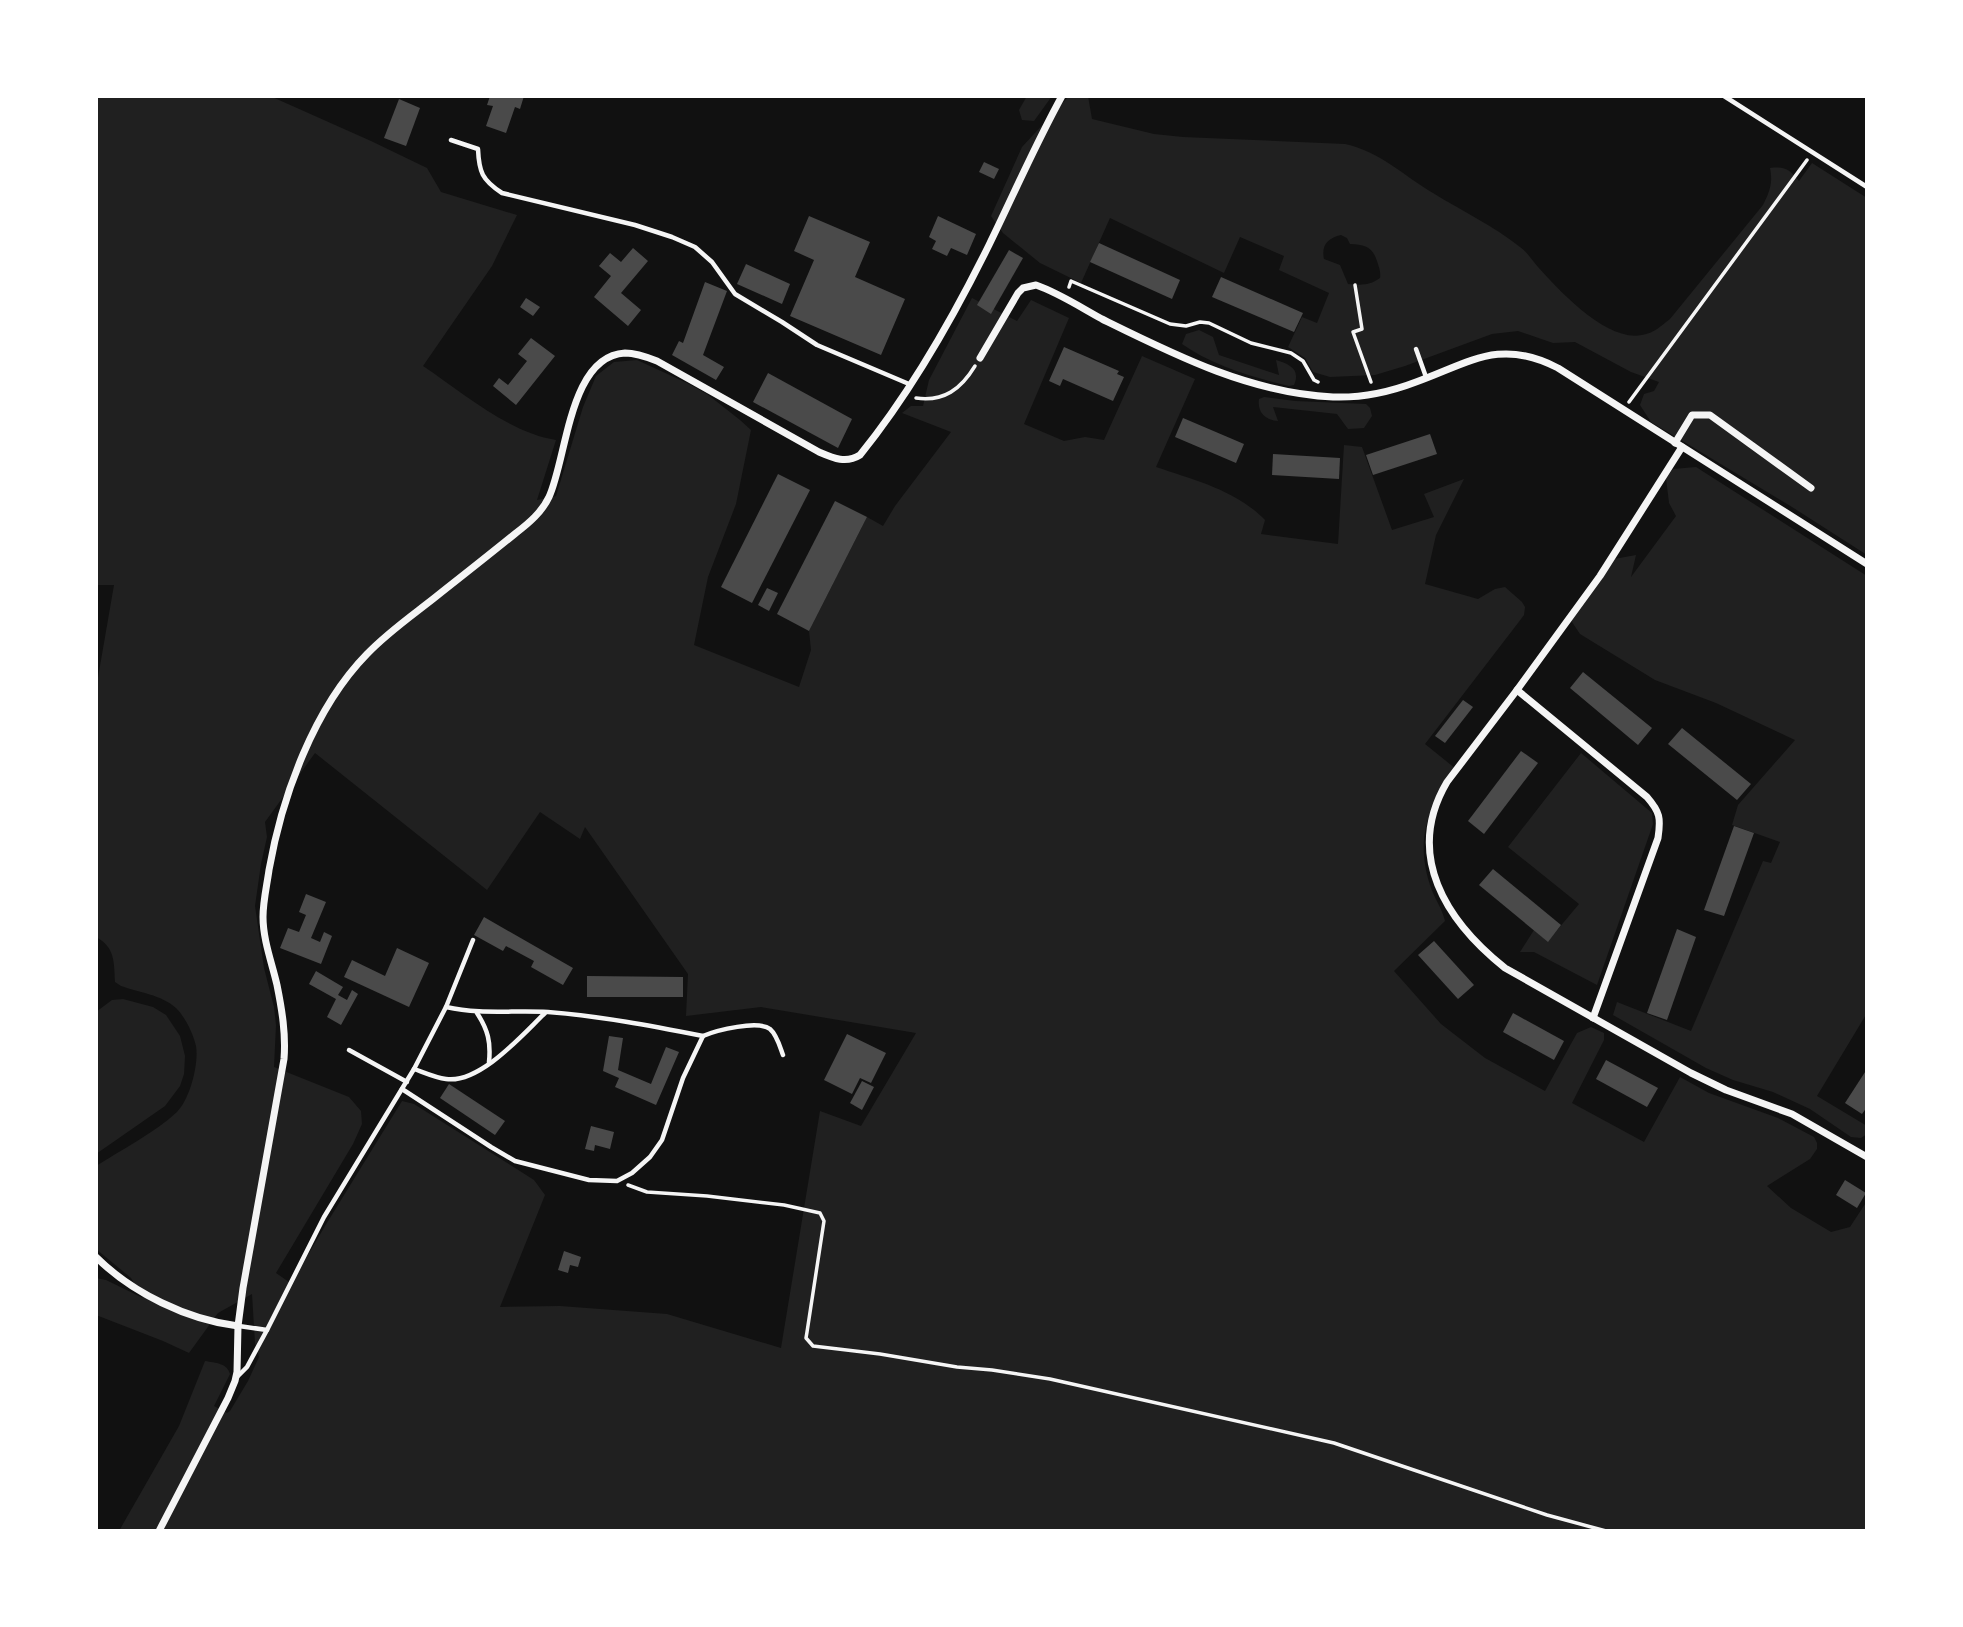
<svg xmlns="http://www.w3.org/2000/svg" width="1963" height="1627" viewBox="0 0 1963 1627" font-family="Overpass,sans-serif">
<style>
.green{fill:#202020;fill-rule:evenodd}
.building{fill:#4a4a4a}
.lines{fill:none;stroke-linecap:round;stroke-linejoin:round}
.path{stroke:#f5f5f5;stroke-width:3.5}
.service{stroke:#f5f5f5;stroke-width:4.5}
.minor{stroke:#f5f5f5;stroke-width:7}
</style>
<rect width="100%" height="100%" fill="#111"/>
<g class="green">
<path d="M96 96H270L371 141 427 168 441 192 517 215 492 266 423 366C462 392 509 433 556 440L537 500 556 496 583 407 596 376 614 362 637 360 687 383 707 394 740 420 751 430 736 504 708 577 694 645 799 687 811 650 809 631 867 517 883 526 895 506 951 432 902 413 911 406H923L929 380 972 298 1017 321 1031 300 1069 318 1024 424 1064 441 1085 437 1104 440 1142 356 1195 379 1156 467C1194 480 1236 490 1265 520L1261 534 1338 544 1344 445 1362 447 1392 530 1434 517 1424 494 1464 479 1436 535 1425 584 1478 599 1495 589 1505 587 1522 602 1525 607 1524 615 1518 623 1425 744 1456 769C1428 807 1415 838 1430 885 1434 898 1442 908 1445 921L1394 971 1441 1024 1485 1058 1545 1091 1577 1033 1591 1027 1604 1033V1040L1572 1103 1644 1142 1680 1077 1709 1093 1778 1118 1814 1137 1817 1143V1149L1810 1159 1767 1186 1791 1208 1831 1232 1850 1227 1867 1201V1531H119L179 1426 205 1361C216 1363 227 1363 230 1374L214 1406 227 1413 230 1411 248 1381 259 1357 255 1343 252 1294 218 1313 189 1353 163 1341 96 1315V1278L106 1280 143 1298 131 1278 96 1249V1166C123 1149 154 1133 177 1112 190 1099 199 1064 196 1046 193 1033 185 1017 176 1008 162 995 138 992 121 986L115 982C114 962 115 947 96 937V689L114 585H96ZM315 753 487 890 540 812 580 839 585 827 688 974 686 1016 761 1007 916 1033 861 1126 820 1111 781 1348 667 1314 560 1306 500 1307 545 1195 534 1180 414 1104 402 1101 325 1226 292 1282H289L276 1273 353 1144 362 1124 361 1111 349 1097 274 1067 276 1025 274 1007 264 968 255 906 261 864 267 837 265 822Z"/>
<path d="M1027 96H1052L1034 121 1022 120 1019 110Z"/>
<path d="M1069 96H1088L1092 119 1154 134 1183 137 1345 144C1379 151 1404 176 1433 193 1462 211 1494 226 1520 247 1527 252 1532 260 1538 267 1560 291 1606 342 1642 335 1654 333 1661 326 1670 319L1763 205C1770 191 1773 183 1770 168 1785 166 1790 170 1799 181L1812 163 1867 198V555L1792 507 1651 422 1640 405 1644 394 1654 391 1659 382 1631 372 1575 342 1553 343 1518 331 1492 334 1405 366 1375 375 1330 377 1313 372 1305 358 1288 347 1302 317 1317 323 1329 293 1279 270 1284 256 1240 237 1224 273 1110 218 1081 283 1040 263 1003 233 991 216 1022 147ZM1341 235 1347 238 1350 244C1365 245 1372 246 1377 261 1379 268 1381 271 1380 278 1369 286 1361 285 1348 284L1340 265 1324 259C1321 245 1328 238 1341 235Z"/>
<path d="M1199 330 1213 337 1219 355 1279 375 1276 360C1289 364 1301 369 1294 385L1289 386C1255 378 1211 365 1182 344L1186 334Z"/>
<path d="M1264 397 1295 401 1366 404 1370 408 1372 416 1364 428 1348 429 1337 414 1273 407 1278 421C1266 420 1257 413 1259 399Z"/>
<path d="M1696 467 1867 576V1013L1817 1096 1867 1126V1134L1861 1138 1851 1137 1810 1109 1773 1092 1733 1080 1706 1068 1613 1015 1617 1002 1691 1031 1763 861 1771 863 1780 842 1732 825 1738 805 1795 740 1716 703 1655 680 1580 634 1570 619 1614 559 1636 555 1631 577 1676 516 1669 503 1666 478 1673 469Z"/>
<path d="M1581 753 1652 813 1653 824 1597 985 1534 952H1520L1534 930 1548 941 1579 904 1508 847Z"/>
<path d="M123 999 153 1007 166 1015 180 1036 185 1056 184 1074 180 1086 165 1106 96 1154V1012L112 1000Z"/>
</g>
<g class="building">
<path d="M490 96H524L520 109 515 107 506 133 486 126 493 106 487 105Z"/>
<path d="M399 99 420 108 406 146 384 138Z"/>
<path d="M984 162 999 169 994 179 979 172Z"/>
<path d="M809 216 870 242 855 277 905 299 881 355 790 316 814 260 794 251Z"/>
<path d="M938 216 976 234 967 255 951 248 947 256 932 249 936 241 929 237Z"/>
<path d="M1099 243 1180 280 1172 299 1090 262Z"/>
<path d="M633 248 648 261 621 293 641 310 628 326 594 297 611 276 599 266 610 253 621 262Z"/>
<path d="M1009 250 1023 258 991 314 977 305Z"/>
<path d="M746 264 790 284 782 304 737 284Z"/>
<path d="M1221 277 1303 313 1294 332 1212 297Z"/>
<path d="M705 282 727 291 703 355 724 367 716 380 672 355 679 341 683 343Z"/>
<path d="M526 298 540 307 533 316 520 307Z"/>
<path d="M531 338 555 356 516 405 493 386 499 378 508 385 527 361 518 354Z"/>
<path d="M1064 347 1119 371 1117 374 1124 377 1113 401 1063 379 1060 386 1049 381Z"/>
<path d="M768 373 852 419 838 448 753 402Z"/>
<path d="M1183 418 1244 444 1236 463 1175 437Z"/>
<path d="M1430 434 1437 454 1373 475 1366 455Z"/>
<path d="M1273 454 1340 458 1339 479 1272 475Z"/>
<path d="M778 474 810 490 752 603 721 587Z"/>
<path d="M835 501 867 517 809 631 777 614Z"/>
<path d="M767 588 778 593 769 611 758 605Z"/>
<path d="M1583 672 1652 728 1638 745 1570 688Z"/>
<path d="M1463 700 1473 707 1445 743 1435 736Z"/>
<path d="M1682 728 1751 784 1737 800 1668 744Z"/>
<path d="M1521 751 1538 763 1484 834 1468 821Z"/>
<path d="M1734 826 1754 833 1724 916 1704 910Z"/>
<path d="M1493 869 1561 925 1548 942 1479 885Z"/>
<path d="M306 894 326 902 311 938 320 942 324 932 332 936 321 964 280 948 288 928 299 932 306 915 299 912Z"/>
<path d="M484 917 573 968 563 985 531 967 534 961 506 946 503 951 474 935Z"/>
<path d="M1677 929 1696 937 1667 1020 1647 1013Z"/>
<path d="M1434 941 1474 985 1458 999 1418 955Z"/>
<path d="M397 948 429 963 409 1007 344 977 352 960 385 976Z"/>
<path d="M316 971 343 987 338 995 347 1000 352 990 358 994 341 1025 327 1017 336 999 309 984Z"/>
<path d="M587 976 683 977V997H587Z"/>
<path d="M1513 1013 1564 1041 1554 1060 1503 1032Z"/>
<path d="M847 1034 886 1053 871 1083 860 1078 852 1094 824 1080Z"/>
<path d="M609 1036 623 1038 618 1070 651 1084 666 1047 679 1052 656 1105 615 1087 619 1078 603 1071Z"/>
<path d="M1606 1060 1658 1088 1647 1107 1596 1079Z"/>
<path d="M1867 1069V1107L1862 1114 1845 1103Z"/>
<path d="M862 1081 874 1087 862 1110 850 1103Z"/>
<path d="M449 1084 505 1121 495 1135 440 1098Z"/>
<path d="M591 1126 614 1132 610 1149 595 1145 594 1151 585 1149Z"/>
<path d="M1845 1180 1866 1193 1857 1208 1836 1195Z"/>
<path d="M564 1251 581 1257 578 1267 570 1265 568 1273 558 1270Z"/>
</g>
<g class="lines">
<g class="path">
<path d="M1355 285 1362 329 1353 332 1371 382"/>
<path d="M1069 287 1071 281 1170 324 1186 326 1200 322 1209 323 1251 343 1291 353 1303 361 1314 380 1318 382"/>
<path d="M916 398C944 402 961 389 975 366"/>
<path d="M1629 402 1807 160"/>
<path d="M628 1185 647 1192 707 1196 784 1205 820 1213 824 1221 807 1332 806 1338 813 1346 880 1354 957 1367 992 1370 1050 1379 1334 1443 1547 1515 1606 1531"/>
</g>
<g class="service">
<path d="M1724 96 1867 187"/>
<path d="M451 140 478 149C479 172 482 180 502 193L635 225 672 237 695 247 712 262 735 294 782 322 817 345 909 384"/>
<path d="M1416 349 1426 377"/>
<path d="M446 1007C481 1015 512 1010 548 1012 600 1016 652 1026 703 1036"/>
<path d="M477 1013C488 1030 491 1042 489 1062"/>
<path d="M349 1050 407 1082"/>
<path d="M414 1069C425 1073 436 1078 446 1079 480 1084 523 1034 545 1013"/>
<path d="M402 1089 491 1147 515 1161 589 1180 617 1181 632 1173 650 1157 662 1140 683 1078 703 1036C717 1030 758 1020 770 1029 777 1035 780 1047 783 1055"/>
<path d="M239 1326 267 1330 324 1217 414 1069 446 1007 473 940"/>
<path d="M236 1378 247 1367 267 1330"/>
</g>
<g class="minor">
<path d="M980 358 1018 293 1023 288 1036 285C1059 293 1080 307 1102 319 1175 355 1250 393 1333 397 1361 398 1390 392 1416 382 1471 362 1500 338 1558 368L1867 564"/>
<path d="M1675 443 1692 415H1710L1811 488"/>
<path d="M1682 447 1600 576 1517 690 1447 782C1404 855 1446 921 1505 968L1691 1073 1726 1090 1792 1114 1867 1157"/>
<path d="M1517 690 1647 797C1660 812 1661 818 1658 838L1593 1018"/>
<path d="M96 1257C132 1293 188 1320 238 1326"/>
<path d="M159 1531 228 1398 235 1381 237 1372 238 1326 243 1288 284 1059C286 1034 282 1010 277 985 272 963 263 940 263 917 263 901 267 885 269 870 282 796 314 708 367 654 387 633 410 617 433 599 461 577 489 555 516 533 529 523 542 512 549 497 567 458 569 356 625 353 636 353 647 357 657 361L819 452C833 458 846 464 860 455 911 392 953 318 989 245 1013 196 1035 145 1062 96"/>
</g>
</g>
<rect width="1963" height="1627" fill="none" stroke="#ffffff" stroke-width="196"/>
</svg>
